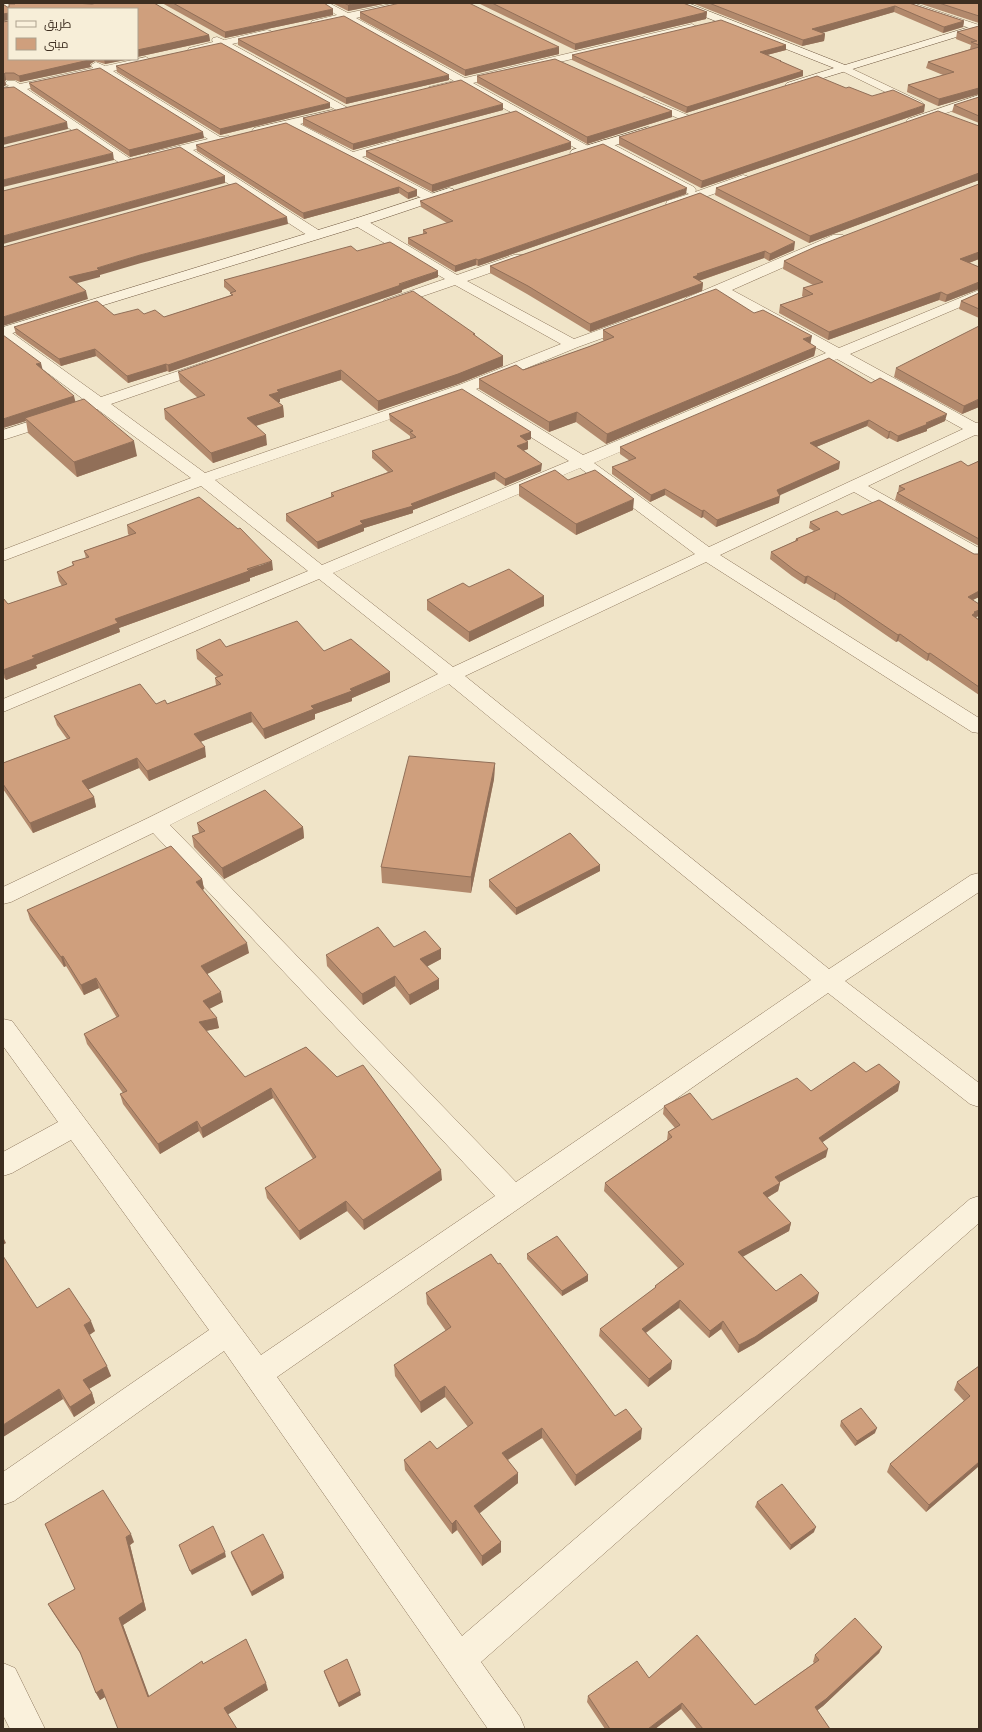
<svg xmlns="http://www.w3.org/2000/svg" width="982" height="1732" viewBox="0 0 982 1732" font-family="Georgia,Cairo,serif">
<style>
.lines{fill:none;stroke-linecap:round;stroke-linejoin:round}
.street-casing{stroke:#8d765c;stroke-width:1}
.secondary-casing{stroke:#6f573f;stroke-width:1}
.street{fill:#faf1dc;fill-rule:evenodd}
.secondary{fill:#faf1dc;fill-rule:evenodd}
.wall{fill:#b2896c}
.shaded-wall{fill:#916f58}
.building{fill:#cf9f7d;stroke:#916f58}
</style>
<rect width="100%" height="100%" fill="#f0e4c8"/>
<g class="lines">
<g class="street-casing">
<g id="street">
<path d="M3 3H8L16 9H9V12L3 8Z"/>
<path d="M317 3H329L348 13 395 3H414L413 5 356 18 465 78 692 24 697 27 696 29 473 83 590 147 592 150 590 153 586 154 462 85 433 92 429 91 427 89 429 87 454 81 345 20 316 26 312 25 311 23 312 21 337 15Z"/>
<path d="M898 3H913L979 25V31L899 5Z"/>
<path d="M267 30 271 31 272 33 271 35 232 44 348 108 350 110 348 112H340L221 47 193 53 188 50 189 48 213 42 212 40 213 38 217 37 224 40Z"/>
<path d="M146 57 151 60 150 62 113 71 220 137 229 136 231 139 229 142 193 150 320 231 322 234 320 237H310L181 153 153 160 149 159 147 156 149 153 208 139 101 73 27 89 132 160 134 163 132 166H124L16 92 3 94V88L9 86 5 83 7 81H15L20 84 93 68 91 65 96 62 105 66Z"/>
<path d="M844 65 922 102 924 104 922 106H914L840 70 839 68Z"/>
<path d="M979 95V102L916 123H908L906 121 908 119Z"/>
<path d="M645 97 690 116 692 118 690 120H682L641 102 639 100 641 98Z"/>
<path d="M332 110 336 111 338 113 336 115 300 124 353 152 395 140 399 141 401 144 399 147 362 157 435 195 437 198 435 201H427L287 127 258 135 254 134 252 131 254 128Z"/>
<path d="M605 140 694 187 696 190 695 192 743 175 747 176 749 179 747 182 677 207H667L666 204 667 201 689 194 601 147 599 144 601 141Z"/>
<path d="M359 218 364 219 457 275 514 255H524L526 258 524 261 467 281 574 339 626 320 631 319 636 320 638 323 636 326 578 347 476 389 583 455 826 353 720 295 696 304 691 305 686 304 684 301 686 298 815 243 833 235H843L845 238 843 241 732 290 839 348 979 290V299L850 354 976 423 979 422V436L975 435 868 486 979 548V560L973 559 854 492 720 555 979 718V733L972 732 706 562 465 676 829 969 971 875 979 873V892L845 981 979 1083V1107L970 1104 828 993 277 1377 462 1636 970 1199 979 1196V1223L481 1662 520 1717 525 1729H488L224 1351 14 1501 3 1505V1472L209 1330 71 1140 12 1173 3 1176V1152L58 1122 3 1046V1019L12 1021 261 1355 495 1196 153 833 11 902 3 904V887L148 818 438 674 319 579 3 712V699L308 571 201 486 3 561V550L191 478 97 409 88 412 82 410 80 407 82 404 87 402 3 340V329L8 330 101 397 202 363 207 361 212 363 215 366 212 369 111 404 205 473 459 385 561 344 455 285 394 306 389 307 384 306 382 303 384 300 445 279 354 225 352 222 354 219ZM837 359 963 429 709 547 594 463ZM462 394 569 461 322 565 215 480ZM580 468 695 554 453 667 333 573ZM449 684 811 980 516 1182 170 825Z"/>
<path d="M56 413 62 415 64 418 62 421 3 440V430Z"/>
<path d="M3 1663 15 1668 45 1729H10L3 1715Z"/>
</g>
</g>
<g class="secondary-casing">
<g id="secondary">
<path d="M674 3H688L845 65 979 24V30L791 88 787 87 785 85 787 83 834 68 675 5Z"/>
<path d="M648 127 652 128 654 131 652 134 576 157 572 156 570 153 572 150Z"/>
<path d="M449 188 453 189 455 192 453 195 364 225 3 336V327L354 219Z"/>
</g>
</g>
<use href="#street" class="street"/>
<use href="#secondary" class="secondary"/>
</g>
<g class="wall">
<path d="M10 3H86L83 4H92L97 3H154L209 35 210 41 137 57V9H9V59H130L105 64 95 61 90 64 91 67 20 82 15 80H6L5 81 6 85 3 87V22L9 21V20L3 21V4L7 7H9V4H12Z"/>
<path d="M162 3H324L333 15 225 38Z"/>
<path d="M332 3H388L348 11Z"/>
<path d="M478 3H683L707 12 706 19 575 50Z"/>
<path d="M692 3H909L964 21 963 27 943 33 894 12 821 33 825 34 824 41 802 46Z"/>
<path d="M918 3H979V23Z"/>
<path d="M360 12 559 54 465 76 360 19Z"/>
<path d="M979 26V94L938 106 907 92 908 85 943 75 926 68 928 62 971 49H970L971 45 956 39 957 32Z"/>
<path d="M238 39 449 80 346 104 238 45Z"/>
<path d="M786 45V50L767 55 781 61V62L803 71V76L686 113 572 60V55Z"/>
<path d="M116 66 330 108 220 135 117 72Z"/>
<path d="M477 76 672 111V117L587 144 477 83Z"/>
<path d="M29 83 204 138 130 157 31 90Z"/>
<path d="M846 88 924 112 701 188 619 145V137Z"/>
<path d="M979 97V123L952 112 954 105Z"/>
<path d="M503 110 353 150 303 125V118Z"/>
<path d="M979 126V180L809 243 715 195 716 188Z"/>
<path d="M196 145 417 190V196L408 199 399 193 304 219 197 151Z"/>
<path d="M571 149 432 192 366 157V151Z"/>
<path d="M979 184V259L969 263 979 267V289L945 302 939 300 828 340 779 313 780 305 803 297 802 296 803 288 813 285 783 269 784 261Z"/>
<path d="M700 193 794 250 769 261 764 258 699 281 703 283 702 291 590 332 527 294 490 273V266Z"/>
<path d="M686 194 478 266 476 265 455 272 408 244V238L423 234V230L447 223 421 207 420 201Z"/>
<path d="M357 251 438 277 402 290V292L169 372 167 371 128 383 96 356 61 366 16 334 14 327 114 315 144 314 164 317 231 295V293L224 287V280Z"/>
<path d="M979 293V318L959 309 961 301Z"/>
<path d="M754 313 816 347 814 356 606 444 576 422 549 432 479 389V379L523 370 588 347 604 341 603 340V330Z"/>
<path d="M475 334V336L503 356V366L458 384 378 411 341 380 280 399V402H278L283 406 284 417 256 426 267 445 213 463 165 419 164 409 198 398 180 382 178 372Z"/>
<path d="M896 368 979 407 962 414 894 377Z"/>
<path d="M43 370 75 402 137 456 77 477 28 433 26 421 3 428Z"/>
<path d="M871 383 945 421 927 429V431L897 442 889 438 887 439 867 426 816 447 839 469 779 495V503L716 527 703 517 701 518 665 495 650 502 612 474V467L630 461 620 454V447Z"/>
<path d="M389 414 531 432V439L526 441 528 442V449L523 451 541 471 505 486 495 479 413 510V513L364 528V531L318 549 286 521V514L331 497V493L388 472 372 458V451L410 439V436L390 421Z"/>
<path d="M979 461V546L895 500 897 493 898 492 899 486 968 466Z"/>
<path d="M568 480 633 510 576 535 519 496V485Z"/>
<path d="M842 515 974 554H979V597L973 600 976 617 979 620V695L928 660 927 661 898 641 896 642 835 600H834L806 583 804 584 792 576 770 559 771 552 795 541 796 539 814 531 809 528 810 522Z"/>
<path d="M127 525 273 570 250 578V581L119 628 120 632 36 665 37 668 6 680 3 677V598L8 604 62 586 59 581 57 572 73 566 72 562 86 558 84 551 129 535 128 534Z"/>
<path d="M469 587 544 596V606L469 642 427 610V600Z"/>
<path d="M226 647 324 651 390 682 352 698V701L315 714V719L265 739 252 722 200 742 206 757 149 781 139 768 88 789 94 797 96 807 33 833 3 789V763L67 739 57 725 54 716 156 704H167L216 685 215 678 217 677 197 659 196 650Z"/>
<path d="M495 763 494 779 471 893 382 883 381 867Z"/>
<path d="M197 823 303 827 304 838 224 879 194 847 192 836 199 833Z"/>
<path d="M600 865V871L516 915 489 887V880Z"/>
<path d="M202 879 204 889 202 890 249 953 207 974 223 1002 209 1009 219 1028 206 1031 245 1077 306 1047 442 1180 364 1230 347 1211 300 1240 267 1198 265 1188 313 1159 273 1098 203 1138 199 1131 160 1154 123 1104 120 1094 123 1093 87 1044 84 1034 117 1018 99 988 84 995 66 966 64 967 30 920 27 910Z"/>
<path d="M394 947 441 949V959L427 966 439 989 410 1005 395 986 363 1005 327 966 326 955Z"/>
<path d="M866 1072 898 1091 822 1142 826 1157 779 1182 780 1183 778 1191 767 1198 791 1223 789 1231 743 1256 776 1291 817 1301 754 1344 738 1353 721 1329 709 1338 679 1308 646 1333 671 1369 648 1387 599 1336 600 1329 655 1288V1286L678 1268 604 1191 605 1183 667 1140 668 1132 675 1128 663 1114 664 1106 712 1120 811 1091Z"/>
<path d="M527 1254 588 1275V1281L562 1296 527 1259Z"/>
<path d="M426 1293 615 1416 641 1439 575 1486 542 1438 508 1460 518 1483 479 1513 501 1542V1552L482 1566 457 1530 452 1534 405 1470 404 1460 437 1449 468 1427 445 1397 421 1413 395 1376 394 1365 446 1331 427 1304Z"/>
<path d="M37 1308 95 1331 89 1335 111 1376 89 1389 92 1393 95 1403 74 1417 63 1399 3 1437Z"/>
<path d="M979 1366V1466L926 1512 887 1472 890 1464 964 1401 954 1390 957 1382Z"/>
<path d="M841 1421 875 1433 855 1446 840 1426Z"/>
<path d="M757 1502 814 1532 790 1550 755 1507Z"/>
<path d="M45 1524 134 1542 130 1545 146 1610 123 1625 149 1697 203 1664 268 1690 228 1714 105 1697 100 1700 96 1693 82 1656 52 1611 48 1604 75 1589Z"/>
<path d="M231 1552 283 1573 284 1578 252 1596 232 1556Z"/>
<path d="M882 1647 879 1653 823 1706 817 1710 830 1729H697L681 1709 655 1729H605L587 1702 588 1696 649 1678 755 1705 814 1663 813 1662 815 1655Z"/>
<path d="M324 1671 361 1695 339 1707 325 1675Z"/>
</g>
<g class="shaded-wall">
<path d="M357 3H388L348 11V5Z"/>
<path d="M895 6 894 12 812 36V29Z"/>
<path d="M333 9V15L225 38V32Z"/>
<path d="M707 12 706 19 575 50V44Z"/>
<path d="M9 13V20L3 21V14Z"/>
<path d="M964 21 963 27 943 33 944 27Z"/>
<path d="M825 34 824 41 802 46 803 40Z"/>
<path d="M209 35 210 41 137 57V50Z"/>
<path d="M786 45V50L759 57 760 52Z"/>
<path d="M559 47V54L465 76V70Z"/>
<path d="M89 59H95V61L90 64 91 67 20 82 19 76Z"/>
<path d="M104 59H130L105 64Z"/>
<path d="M803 71V76L686 113 687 107Z"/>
<path d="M5 73 6 80 5 81 6 85 3 87V75Z"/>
<path d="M449 75V80L346 104V98Z"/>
<path d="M979 88V94L938 106 939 99Z"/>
<path d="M330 103V108L220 135V129Z"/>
<path d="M503 104V110L353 150V144Z"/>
<path d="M925 105 924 112 701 188 702 181Z"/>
<path d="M672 111V117L587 144V137Z"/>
<path d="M67 122 68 129 3 145V138Z"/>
<path d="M203 132 204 138 130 157 129 150Z"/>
<path d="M571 142V149L432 192V185Z"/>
<path d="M113 153 114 160 3 187V180Z"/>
<path d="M979 173V180L809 243 810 236Z"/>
<path d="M225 176V183L3 244V236Z"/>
<path d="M399 187V193L304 219 303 213Z"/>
<path d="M687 188 686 194 478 266V260Z"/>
<path d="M417 190V196L408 199V193Z"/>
<path d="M287 217 288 224 141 263 100 275V277L70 285 69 277 97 268 140 255Z"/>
<path d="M795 242 794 250 769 261 770 254Z"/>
<path d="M765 251 764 258 698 281 693 277 697 274Z"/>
<path d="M979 252V259L958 267 960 259Z"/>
<path d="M476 259V265L455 272V266Z"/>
<path d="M438 271V277L402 290V292L169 372 168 365Z"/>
<path d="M979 282V289L945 302 947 295Z"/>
<path d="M703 283 702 291 590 332V324Z"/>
<path d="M86 291 88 299 3 326V317Z"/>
<path d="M941 292 939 300 828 340 829 332Z"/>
<path d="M812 336 810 346 803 339Z"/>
<path d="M816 347 814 356 606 444 607 434Z"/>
<path d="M95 349 96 356 61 366 59 359Z"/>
<path d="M503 356V366L458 384 378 411V401Z"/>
<path d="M41 363 43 371 36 364Z"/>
<path d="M166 364 167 371 128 383 127 376Z"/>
<path d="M341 370V380L280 399V402L271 405 269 395 277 390Z"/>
<path d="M74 396 76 404 25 418 26 421 3 428V419Z"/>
<path d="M979 399V407L962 414 964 406Z"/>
<path d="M283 406 284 417 248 428 247 418Z"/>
<path d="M577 412 576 422 549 432V422Z"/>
<path d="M947 414 945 421 927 429V431L897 442 898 436Z"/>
<path d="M869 420 867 426 809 450 810 443Z"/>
<path d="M890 431 889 438 887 439 889 432Z"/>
<path d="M531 432V439L520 443V436Z"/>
<path d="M266 435 267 445 213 463 211 453Z"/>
<path d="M134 441 137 456 77 477 74 462Z"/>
<path d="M528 442V449L517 453V446Z"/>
<path d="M840 462 839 469 776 497 777 490Z"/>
<path d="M542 464 541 471 505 486V479Z"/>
<path d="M495 472V479L413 510V513L364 528V531L318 549 317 542 360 521 411 504Z"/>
<path d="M665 489V495L650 502 651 495Z"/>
<path d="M780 496 779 503 716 527 717 520Z"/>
<path d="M634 499 633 510 576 535V524Z"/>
<path d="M704 510 703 517 701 518 702 511Z"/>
<path d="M272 561 273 570 250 578V581L119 628 120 632 36 665 37 668 6 680 3 670 32 656 115 619Z"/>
<path d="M808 576 806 583 804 584 805 577Z"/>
<path d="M979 591V597L966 603 968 597Z"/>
<path d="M835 593H836L835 600H834Z"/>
<path d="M544 596V606L469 642V632Z"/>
<path d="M979 610V616L974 618 970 621 974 612Z"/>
<path d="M900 634 898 641 896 642 898 635Z"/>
<path d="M930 653 928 660 927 661 928 654Z"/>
<path d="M390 672V682L352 698V701L315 714V719L265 739 263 729 311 706Z"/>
<path d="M251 712 252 722 195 744 194 734Z"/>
<path d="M205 747 206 757 149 781 147 771Z"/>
<path d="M137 758 139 768 85 791 82 781Z"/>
<path d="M495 763 494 779 471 893V877Z"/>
<path d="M94 797 96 807 33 833 30 823Z"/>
<path d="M303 827 304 838 224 879 222 868Z"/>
<path d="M600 865V871L516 915V908Z"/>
<path d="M202 879 204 889 198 892 196 882Z"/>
<path d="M247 943 249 953 203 976 201 966Z"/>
<path d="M441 949V959L421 970 420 959Z"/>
<path d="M63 956 66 966 64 967 61 957Z"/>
<path d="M395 976V986L363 1005 362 994Z"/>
<path d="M96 978 99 988 84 995 81 985Z"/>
<path d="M439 979V989L410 1005 409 995Z"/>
<path d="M221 992 223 1002 205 1011 203 1001Z"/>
<path d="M217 1018 219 1028 201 1032 199 1022Z"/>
<path d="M900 1082 898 1091 817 1146 819 1138Z"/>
<path d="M271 1088 273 1098 203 1138 201 1128Z"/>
<path d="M197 1121 199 1131 160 1154 158 1144Z"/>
<path d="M828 1149 826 1157 773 1186 775 1177Z"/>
<path d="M441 1170 442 1180 364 1230 363 1220Z"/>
<path d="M780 1183 778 1191 761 1201 763 1193Z"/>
<path d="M346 1201 347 1211 300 1240 299 1231Z"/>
<path d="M791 1223 789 1231 737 1260 738 1252Z"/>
<path d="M3 1237 6 1243 3 1245Z"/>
<path d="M588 1275V1281L562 1296V1291Z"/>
<path d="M819 1293 817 1301 754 1344 738 1353 739 1345Z"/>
<path d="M680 1300 679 1308 641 1336 642 1329Z"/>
<path d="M91 1321 95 1331 88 1336 84 1325Z"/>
<path d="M723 1321 721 1329 709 1338 710 1331Z"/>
<path d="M672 1361 671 1369 648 1387 649 1379Z"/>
<path d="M107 1366 111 1376 87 1390 83 1380Z"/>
<path d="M445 1386V1397L421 1413 420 1402Z"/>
<path d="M59 1389 63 1399 3 1437V1425Z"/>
<path d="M92 1393 95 1403 74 1417 70 1407Z"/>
<path d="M542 1428V1438L502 1463V1453Z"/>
<path d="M877 1428 875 1433 855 1446 857 1441Z"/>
<path d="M642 1429 641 1439 575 1486 576 1475Z"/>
<path d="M979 1462V1466L926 1512 929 1505Z"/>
<path d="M518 1473V1483L475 1517 474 1506Z"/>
<path d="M456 1520 457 1530 452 1534V1524Z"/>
<path d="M816 1527 814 1532 790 1550 791 1545Z"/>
<path d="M131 1534 134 1542 130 1545 146 1610 123 1625 152 1704 148 1697 119 1618 126 1537Z"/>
<path d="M501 1542V1552L482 1566V1556Z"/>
<path d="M225 1552 226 1557 192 1575 190 1571Z"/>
<path d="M283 1573 284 1578 252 1596 251 1592Z"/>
<path d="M882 1647 879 1653 823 1706 813 1714 815 1707Z"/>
<path d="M266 1683 268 1690 227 1715 224 1708Z"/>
<path d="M102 1689 105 1697 100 1700 96 1693Z"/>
<path d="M360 1691 361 1695 339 1707 338 1703Z"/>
<path d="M682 1703 681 1709 655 1729H648Z"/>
</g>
<g class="building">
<path d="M16 3H73L92 4 97 3H154L209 35 137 50V9H9V59H89V60L19 76 14 73H5L3 75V22L9 21V13L3 14V4L7 7H9V4H15Z"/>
<path d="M173 3H324L333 9 225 32Z"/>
<path d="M344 3H357L348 5Z"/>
<path d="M400 3H469L559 47 465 70 360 12Z"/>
<path d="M492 3H683L707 12 575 44Z"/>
<path d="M709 3H909L964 21 944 27 895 6 812 29 825 34 803 40Z"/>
<path d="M939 3H979V16Z"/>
<path d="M344 16 449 75 346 98 238 39Z"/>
<path d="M721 20 786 45 760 52 781 61H780L803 71 687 107 572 55Z"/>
<path d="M979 26V45L971 42 977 41 957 32Z"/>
<path d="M221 43 330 103 220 129 116 66Z"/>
<path d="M979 47V88L939 99 908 85 954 72 928 62Z"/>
<path d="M555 59 672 111 587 137 477 76Z"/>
<path d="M100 68 203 132 129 150 29 83Z"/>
<path d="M817 76 846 88 849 87 872 96 893 90 925 105 702 181 619 137Z"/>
<path d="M461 80 503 104 353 144 303 118Z"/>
<path d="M14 87 67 122 3 138V88Z"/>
<path d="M979 97V116L954 105Z"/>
<path d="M516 111 571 142 432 185 366 151Z"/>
<path d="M938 111 979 126V173L810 236 716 188Z"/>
<path d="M286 123 417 190 408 193 399 187 303 213 196 145Z"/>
<path d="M77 129 113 153 3 180V148Z"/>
<path d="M603 144 687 188 478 260 476 259 455 266 408 238 427 233 423 230 453 221 420 201Z"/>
<path d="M180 147 225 176 3 236V191Z"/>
<path d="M236 183 287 217 140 255 97 268 99 270 69 277 86 291 3 317V247Z"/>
<path d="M979 184V252L960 259 979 267V282L947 295 941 292 829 332 780 305 813 294 803 288 823 282 784 261 815 247Z"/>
<path d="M700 193 795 242 770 254 765 251 697 274 699 275 693 277 703 283 590 324 528 286 490 266Z"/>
<path d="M390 242 438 271 399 284 401 285 168 365 166 364 127 376 95 349 59 359 14 327 97 301 114 315 138 309 144 314 155 310 164 317 233 295 230 293 236 291 224 280 351 246 357 251Z"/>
<path d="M716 289 754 313 763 310 812 336 803 339 816 347 607 434 577 412 549 422 479 379 516 365 523 370 588 347 614 337 603 330Z"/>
<path d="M413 291 475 334H473L503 356 458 374 378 401 341 370 277 390 279 392 269 395 283 406 247 418 266 435 211 453 164 409 205 395 178 372Z"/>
<path d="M979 293V309L961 301Z"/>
<path d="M979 326V399L964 406 896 368Z"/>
<path d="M3 335 41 363 36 364 74 396 3 419Z"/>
<path d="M829 358 871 383 880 378 947 414 926 423 928 424 898 436 890 431 889 432 869 420 810 443 840 462 777 490 780 496 717 520 704 510 702 511 665 489 651 495 612 467 636 458 620 447Z"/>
<path d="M462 389 531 432 520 436 528 442 517 446 542 464 505 479 495 472 411 504 413 506 360 521 363 524 317 542 286 514 334 496 331 493 393 471 372 451 416 437 410 432 413 431 389 414Z"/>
<path d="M84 399 134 441 74 462 25 418Z"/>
<path d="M961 461 968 466 979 461V539L897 493 905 489 899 486Z"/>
<path d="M555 470 568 480 595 470 634 499 576 524 519 485Z"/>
<path d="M199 497 238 529 240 528 272 561 247 569 249 571 115 619 118 623 32 656 35 658 3 670V598L8 604 67 584 57 572 74 565 72 562 89 557 84 551 136 533 127 525Z"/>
<path d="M879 500 974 554H979V591L968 597 979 604V610L974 612 975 613 972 615 979 620V687L930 653 928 654 900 634 898 635 836 593H835L808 576 805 577 793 569 771 552 798 540 796 539 820 529 810 522 837 511 842 515Z"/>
<path d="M509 569 544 596 469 632 427 600 463 583 469 587Z"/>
<path d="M297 621 324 651 351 639 390 672 350 689 352 691 311 706 314 709 263 729 251 712 194 734 205 747 147 771 137 758 82 781 94 797 30 823 3 784V763L70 738 54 716 140 684 156 704 165 700 167 704 221 684 215 678 223 675 196 650 220 639 226 647Z"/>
<path d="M409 756 495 763 471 877 381 867Z"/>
<path d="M265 790 303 827 222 868 192 836 205 831 197 823Z"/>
<path d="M570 833 600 865 516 908 489 880Z"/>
<path d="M171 846 202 879 196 882 247 943 201 966 221 992 203 1001 217 1018 199 1022 245 1077 306 1047 337 1077 363 1065 441 1170 363 1220 346 1201 299 1231 265 1188 316 1157 271 1088 201 1128 197 1121 158 1144 120 1094 127 1091 84 1034 119 1016 96 978 81 985 63 956 61 957 27 910Z"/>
<path d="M378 927 394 947 425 931 441 949 420 959 439 979 409 995 395 976 362 994 326 955Z"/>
<path d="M854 1062 866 1072 879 1064 900 1082 819 1138 828 1149 775 1177 780 1183 763 1193 791 1223 738 1252 776 1291 801 1274 819 1293 755 1337 739 1345 723 1321 710 1331 680 1300 642 1329 672 1361 649 1379 600 1329 656 1287 655 1286 684 1264 605 1183 672 1137 668 1132 680 1125 664 1106 690 1093 712 1120 797 1078 811 1091Z"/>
<path d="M557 1236 588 1275 562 1291 527 1254Z"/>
<path d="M491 1254 498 1264 500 1263 615 1416 626 1409 642 1429 576 1475 542 1428 502 1453 518 1473 474 1506 501 1542 482 1556 456 1520 452 1524 404 1460 430 1441 437 1449 473 1423 445 1386 420 1402 394 1365 451 1327 426 1293Z"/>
<path d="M3 1256 37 1308 69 1288 91 1321 84 1325 107 1366 83 1380 92 1393 70 1407 59 1389 3 1425Z"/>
<path d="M979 1366V1462L929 1505 890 1464 970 1396 957 1382Z"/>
<path d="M861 1408 877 1428 857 1441 841 1421Z"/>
<path d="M782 1484 816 1527 791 1545 757 1502Z"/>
<path d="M103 1490 131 1534 126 1537 143 1602 119 1618 148 1697 202 1661 203 1664 246 1639 266 1683 224 1708 237 1729H118L102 1689 96 1693 80 1652 48 1604 75 1589 45 1524Z"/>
<path d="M213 1526 225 1552 190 1571 179 1545Z"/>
<path d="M263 1534 283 1573 251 1592 231 1552Z"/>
<path d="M855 1618 882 1647 826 1699 815 1707 830 1729H703L682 1703 648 1729H610L588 1696 637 1661 649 1678 697 1635 755 1705 819 1660 815 1655Z"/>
<path d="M347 1659 360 1691 338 1703 324 1671Z"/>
</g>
<rect width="982" height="1732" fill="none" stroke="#3d2e20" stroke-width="8"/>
<rect x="8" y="8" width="130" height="52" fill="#f7eed8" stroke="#ada18e"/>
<rect x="16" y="21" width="20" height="6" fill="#faf1dc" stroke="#ada18e"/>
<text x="44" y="28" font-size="12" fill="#3d2e20">طريق</text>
<rect x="16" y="38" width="20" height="12" fill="#cf9f7d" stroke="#ada18e"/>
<text x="44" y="48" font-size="12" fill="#3d2e20">مبنى</text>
</svg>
